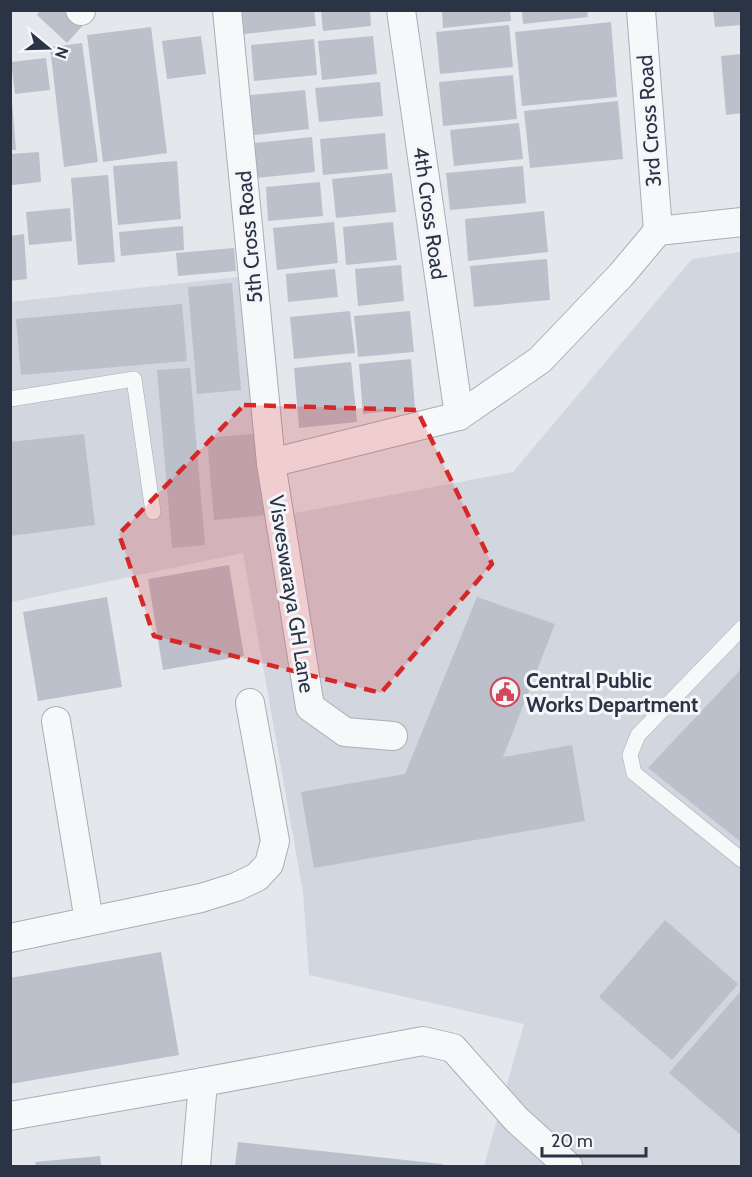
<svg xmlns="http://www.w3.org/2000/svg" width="752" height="1177" viewBox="0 0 752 1177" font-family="Cabin,sans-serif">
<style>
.built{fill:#d2d6de}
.building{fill:#bbc0ca}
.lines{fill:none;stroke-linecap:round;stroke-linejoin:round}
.service-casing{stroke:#a9aeb7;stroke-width:16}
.minor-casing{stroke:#a9aeb7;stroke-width:30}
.service{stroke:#f7f8fa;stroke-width:15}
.minor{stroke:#f7f8fa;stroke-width:28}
.marked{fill:#d62828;fill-opacity:0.2;stroke:#d62828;stroke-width:4.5;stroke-dasharray:12 8;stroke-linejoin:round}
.labels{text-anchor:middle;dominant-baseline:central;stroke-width:6;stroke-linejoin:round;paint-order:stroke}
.street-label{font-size:21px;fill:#2b3445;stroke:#f4f6f9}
.poi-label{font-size:21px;font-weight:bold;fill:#2b3445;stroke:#f4f6f9;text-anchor:start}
</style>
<rect width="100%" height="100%" fill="#e4e7ec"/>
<path class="built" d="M741 252V1166H484L524 1024 309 975 303 892 243 553 11 602 10 302 247 276 274 517 513 472 692 259Z"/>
<g class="building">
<path d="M40 10H72L85 23 67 43 37 15Z"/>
<path d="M242 10H314L316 26 244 34Z"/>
<path d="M321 10H370L371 26 323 31Z"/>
<path d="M442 10H510L511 21 443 28Z"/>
<path d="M522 10H587L588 17 523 24Z"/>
<path d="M713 10H742V25L715 27Z"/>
<path d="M611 22 617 97 522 106 515 32Z"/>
<path d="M509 25 513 67 440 74 436 32Z"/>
<path d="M151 27 167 153 103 162 87 35Z"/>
<path d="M201 36 206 74 167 79 162 41Z"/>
<path d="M373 36 377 74 322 80 318 41Z"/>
<path d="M314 39 317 75 254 81 251 45Z"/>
<path d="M82 43 98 162 64 167 50 47Z"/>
<path d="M742 54V113L726 115 721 56Z"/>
<path d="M46 58 50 90 15 94 11 62Z"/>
<path d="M513 75 517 119 443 126 439 82Z"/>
<path d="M380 82 383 116 319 122 315 88Z"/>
<path d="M305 90 309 129 244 136 240 96Z"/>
<path d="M618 101 623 159 530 168 524 111Z"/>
<path d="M10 102H12L16 150H10Z"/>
<path d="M519 123 523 159 454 166 450 130Z"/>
<path d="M385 133 388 169 323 175 320 139Z"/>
<path d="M312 137 315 172 247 179 244 144Z"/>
<path d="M39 152 41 182 12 185 10 154Z"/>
<path d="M177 161 181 219 118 225 113 166Z"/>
<path d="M523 166 526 203 450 210 446 173Z"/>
<path d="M392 173 396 212 336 218 332 179Z"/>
<path d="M108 175 115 262 78 265 71 178Z"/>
<path d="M320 182 323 216 268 221 266 187Z"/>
<path d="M70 208 72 241 29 245 26 212Z"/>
<path d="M544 211 548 252 468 261 465 219Z"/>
<path d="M334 222 338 263 277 270 273 228Z"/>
<path d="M393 222 397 260 346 265 343 227Z"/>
<path d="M183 226 184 250 121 256 119 232Z"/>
<path d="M24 234 27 279 10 281V236Z"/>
<path d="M234 248 236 271 178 276 176 253Z"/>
<path d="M547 259 550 300 474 307 470 266Z"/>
<path d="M401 265 404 301 358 306 355 269Z"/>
<path d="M335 269 338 297 288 302 286 274Z"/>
<path d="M232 283 241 390 197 394 188 287Z"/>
<path d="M182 304 187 361 21 375 16 319Z"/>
<path d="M350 311 355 353 294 359 290 317Z"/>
<path d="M410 311 414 352 358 357 354 316Z"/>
<path d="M411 359 415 408 363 414 359 364Z"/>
<path d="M351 362 357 422 299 428 294 368Z"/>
<path d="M190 368 205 545 172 548 157 370Z"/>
<path d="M261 433 267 515 214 520 207 438Z"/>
<path d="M84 434 95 525 10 536V442Z"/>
<path d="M229 565 244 656 163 670 148 579Z"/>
<path d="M107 597 122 687 38 701 23 612Z"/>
<path d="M477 597 555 624 503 757 572 745 585 821 314 868 301 792 405 774Z"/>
<path d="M742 668V843L648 768Z"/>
<path d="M665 920 738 984 672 1060 599 997Z"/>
<path d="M161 952 179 1055 10 1084V978Z"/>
<path d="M740 992 742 993V1136L669 1073Z"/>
<path d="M238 1142 442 1164V1166H235Z"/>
<path d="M100 1156 101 1166H36L35 1162Z"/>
</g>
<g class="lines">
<g class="service-casing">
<g id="service">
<path d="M10 399 134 379 153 512"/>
<path d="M742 628 638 735 630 755 634 773 742 860"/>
</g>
</g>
<g class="minor-casing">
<g id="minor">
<path d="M80 10 81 11"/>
<path d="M227 10 271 463 310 707 345 732 393 736"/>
<path d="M401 10 459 416"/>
<path d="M641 10 658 231"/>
<path d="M658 231 742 222"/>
<path d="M271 463 459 416 540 360 621 275 658 231"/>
<path d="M56 721 89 921"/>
<path d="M10 938 201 898 236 887 257 877 269 864 275 841 250 703"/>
<path d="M203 1082 423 1041 453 1048 517 1120 568 1166"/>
<path d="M10 1116 203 1082 196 1166"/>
</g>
</g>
<use href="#service" class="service"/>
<use href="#minor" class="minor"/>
</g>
<path class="marked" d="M244 405 417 410 492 564 381 693 154 636 119 534Z"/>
<defs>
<g id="civic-ring" transform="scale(1.5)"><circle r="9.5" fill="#f4f6f9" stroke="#d1495b" stroke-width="1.5"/><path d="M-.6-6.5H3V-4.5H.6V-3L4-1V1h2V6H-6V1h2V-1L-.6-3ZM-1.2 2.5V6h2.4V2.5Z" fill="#d1495b"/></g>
</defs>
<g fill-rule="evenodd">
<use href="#civic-ring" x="505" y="692"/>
</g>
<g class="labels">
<g class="street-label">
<text transform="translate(649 121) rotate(-94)">3rd Cross Road</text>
<text transform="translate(430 213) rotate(82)">4th Cross Road</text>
<text transform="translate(249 237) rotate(-95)">5th Cross Road</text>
<text transform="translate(292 594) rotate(81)">Visveswaraya GH Lane</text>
</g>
<g class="poi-label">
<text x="526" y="680">Central Public<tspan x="526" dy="24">Works Department</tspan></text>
</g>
</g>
<rect width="752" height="1177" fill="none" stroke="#2b3445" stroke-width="24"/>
<g transform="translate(48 48) rotate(109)" stroke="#f4f6f9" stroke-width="4.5" paint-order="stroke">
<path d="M0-4.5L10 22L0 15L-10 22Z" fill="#2b3445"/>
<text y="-9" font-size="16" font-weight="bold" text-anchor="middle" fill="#2b3445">N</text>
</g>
<path d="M542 1147v9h104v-9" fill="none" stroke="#2b3445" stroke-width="3"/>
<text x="551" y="1147" font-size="18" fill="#2b3445" stroke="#f4f6f9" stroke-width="4.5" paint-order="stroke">20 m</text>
</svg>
